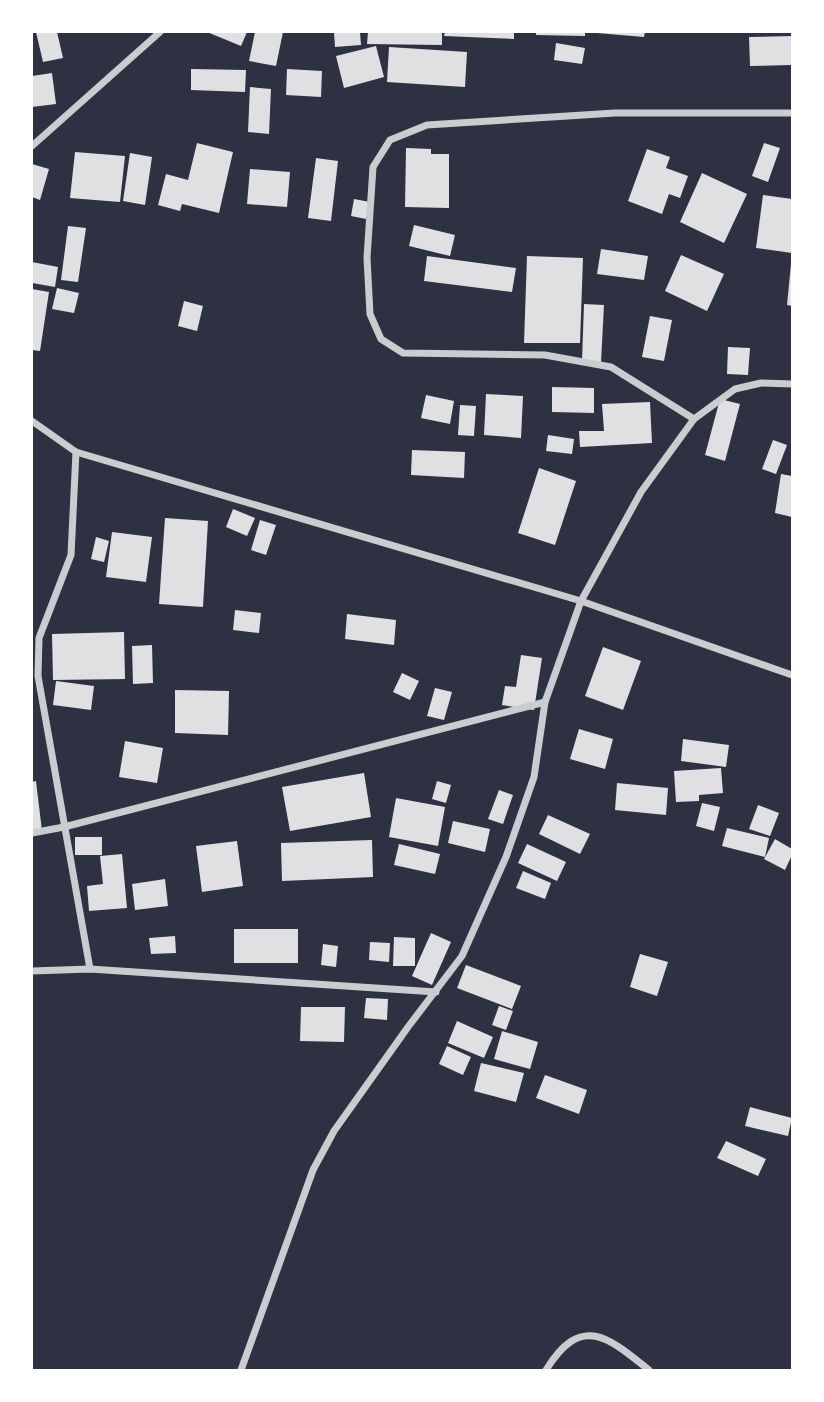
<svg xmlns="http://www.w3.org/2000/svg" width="824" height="1402" viewBox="0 0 824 1402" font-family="'Open Sans',sans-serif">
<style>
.building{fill:#e0e0e3}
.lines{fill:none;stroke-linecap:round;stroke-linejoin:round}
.minor{stroke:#caccd0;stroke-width:7}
</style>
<rect width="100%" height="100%" fill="#2d3142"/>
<g class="building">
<path d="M36 32H57L63 58 43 62Z"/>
<path d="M207 32H247L241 46Z"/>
<path d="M255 32H283L276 66 249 61Z"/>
<path d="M334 32H360L361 45 335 47Z"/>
<path d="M368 32H442V45L367 44Z"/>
<path d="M445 32H514V39L444 36Z"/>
<path d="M536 32H585V36L536 35Z"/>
<path d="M597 32H645L644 37 597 33Z"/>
<path d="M792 36V65L750 66 749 37Z"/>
<path d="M556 43 585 48 582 64 554 60Z"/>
<path d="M376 46 384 77 344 88 336 56Z"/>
<path d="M389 47 467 52 465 87 387 82Z"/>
<path d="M191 69 246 70 245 92 191 90Z"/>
<path d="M287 69 322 71 321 97 286 95Z"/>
<path d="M52 73 56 104 32 107V76Z"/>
<path d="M250 87 271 89 269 134 248 132Z"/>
<path d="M197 143 233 152 219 213 182 204 180 211 158 205 166 174 188 180Z"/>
<path d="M764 143 780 148 768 182 752 176Z"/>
<path d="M406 148 431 149V154H449V208L405 207Z"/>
<path d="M647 149 670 157 666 168 688 176 680 198 669 194 662 214 628 201Z"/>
<path d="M75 152 125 156 120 202 70 198Z"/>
<path d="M130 153 152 157 145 205 123 201Z"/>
<path d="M316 158 338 161 331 221 308 218Z"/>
<path d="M32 164 49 169 40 200 32 197Z"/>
<path d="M250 169 290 172 287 207 247 204Z"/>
<path d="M702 173 747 194 724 243 680 222Z"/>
<path d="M763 195 792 199V253L756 248Z"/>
<path d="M354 199 370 202 366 219 351 216Z"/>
<path d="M414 225 455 235 450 256 409 246Z"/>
<path d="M68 226 86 228 78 282 61 280Z"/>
<path d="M601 249 648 256 644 280 597 274Z"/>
<path d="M681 255 724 274 707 311 665 291Z"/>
<path d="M427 256 516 268 512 292 424 281Z"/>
<path d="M527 256 583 258 580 343H524Z"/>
<path d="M32 262 58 267 55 287 32 283Z"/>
<path d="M791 264H792V306L787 305Z"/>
<path d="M57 288 79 293 74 313 52 309Z"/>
<path d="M32 289 49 292 40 351 32 350Z"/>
<path d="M184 301 203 306 197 331 178 326Z"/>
<path d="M584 304 604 305 601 362 582 361Z"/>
<path d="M650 316 672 320 664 361 642 357Z"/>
<path d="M728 347 750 348 748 375 727 374Z"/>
<path d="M552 387 594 388V413L552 412Z"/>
<path d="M486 394 523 396 521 438 484 435Z"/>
<path d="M426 395 454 401 450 424 421 418Z"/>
<path d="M720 399 740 404 725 461 705 455Z"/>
<path d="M650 402 652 443 580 447 579 431H604L602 404Z"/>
<path d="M460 405 476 406 474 436 458 435Z"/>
<path d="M548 435 574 439 572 454 546 451Z"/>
<path d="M773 440 787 445 776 474 762 469Z"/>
<path d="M412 450 465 452 464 478 411 475Z"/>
<path d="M539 468 576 481 555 545 518 533Z"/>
<path d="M781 474 792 476V517L775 513Z"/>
<path d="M233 509 255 518 247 536 226 527Z"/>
<path d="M165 518 208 521 203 607 159 604Z"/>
<path d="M260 520 276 525 266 555 251 550Z"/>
<path d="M112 532 152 537 146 582 106 577Z"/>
<path d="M96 537 109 541 104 562 91 559Z"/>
<path d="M235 610 261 613 259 633 233 630Z"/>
<path d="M347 614 396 620 394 645 345 639Z"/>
<path d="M124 632 125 679 53 680 52 634Z"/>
<path d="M152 645 153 683 133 684 132 646Z"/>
<path d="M603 647 641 661 623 710 585 696Z"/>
<path d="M521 655 542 658 534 710 502 705 505 686 516 687Z"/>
<path d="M402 673 419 681 410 700 393 692Z"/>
<path d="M56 681 94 686 91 710 53 705Z"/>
<path d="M435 688 452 692 444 720 427 716Z"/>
<path d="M175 690 229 691 228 735 175 733Z"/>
<path d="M579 729 613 739 605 769 570 759Z"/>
<path d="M683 739 729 745 726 767 681 761Z"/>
<path d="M125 741 163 748 157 783 119 777Z"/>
<path d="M721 768 723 793 699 795V801L676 802 674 771Z"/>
<path d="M364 773 371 817 290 831 282 787Z"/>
<path d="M36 781 42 831 32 833V782Z"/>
<path d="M437 781 451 785 446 803 432 799Z"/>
<path d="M617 783 668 788 666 815 615 810Z"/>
<path d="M499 790 513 795 503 824 488 819Z"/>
<path d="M396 798 445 807 438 846 389 837Z"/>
<path d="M702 803 720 807 714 831 696 826Z"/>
<path d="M758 805 779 813 770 836 749 829Z"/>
<path d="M548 815 590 834 580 854 539 834Z"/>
<path d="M453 821 490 829 485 852 448 843Z"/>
<path d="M727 828 769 838 765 857 722 846Z"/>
<rect x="75" y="837" width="27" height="18"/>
<path d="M775 839 792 849V855L785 870 764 859Z"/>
<path d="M372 840 373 877 282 881 281 843Z"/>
<path d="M237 841 243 886 202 892 196 846Z"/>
<path d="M399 844 440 854 435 874 394 865Z"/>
<path d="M527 844 566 862 557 881 518 863Z"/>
<path d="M122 854 127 908 89 911 87 886 103 884 100 856Z"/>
<path d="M523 871 551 883 545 899 516 888Z"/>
<path d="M165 879 168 906 135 910 132 884Z"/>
<rect x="234" y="929" width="64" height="34"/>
<path d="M431 933 451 942 432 985 412 976Z"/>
<path d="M175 936 176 953 151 954 149 938Z"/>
<path d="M394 937 415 938V966H393Z"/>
<path d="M370 942 390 943 389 962 369 960Z"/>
<path d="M323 944 338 946 336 967 321 965Z"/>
<path d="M640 954 668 962 657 996 630 987Z"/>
<path d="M466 965 521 986 512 1009 457 988Z"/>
<path d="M366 998 388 999 387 1020 364 1018Z"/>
<path d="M499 1006 513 1011 506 1030 492 1025Z"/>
<path d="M301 1007H345L344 1042 300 1041Z"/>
<path d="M457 1021 493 1037 484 1058 448 1043Z"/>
<path d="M502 1031 538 1042 530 1069 494 1059Z"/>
<path d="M447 1046 471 1057 463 1075 439 1064Z"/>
<path d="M481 1063 524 1073 516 1102 474 1091Z"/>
<path d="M545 1075 587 1090 579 1114 536 1098Z"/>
<path d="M750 1107 792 1118 788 1136 745 1126Z"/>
<path d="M726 1141 766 1159 758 1176 717 1158Z"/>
</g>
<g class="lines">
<g class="minor">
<path d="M32 146 160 32"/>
<path d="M694 419 611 367 545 355 403 353 381 339 370 314 367 258 373 167 390 140 427 125 615 113H792"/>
<path d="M32 421 76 452 581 601 792 675"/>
<path d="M76 452 71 555 39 638 38 676 90 969"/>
<path d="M32 833 64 827 545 702"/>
<path d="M32 971 90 969 436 992"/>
<path d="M241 1370 313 1170 334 1131 408 1027 462 956 506 857 534 777 545 702 581 601 641 492 694 419 735 389 761 383 792 384"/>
<path d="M546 1370C581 1313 608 1337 649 1370"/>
</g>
</g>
<rect width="824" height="1402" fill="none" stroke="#ffffff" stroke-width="66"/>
</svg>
